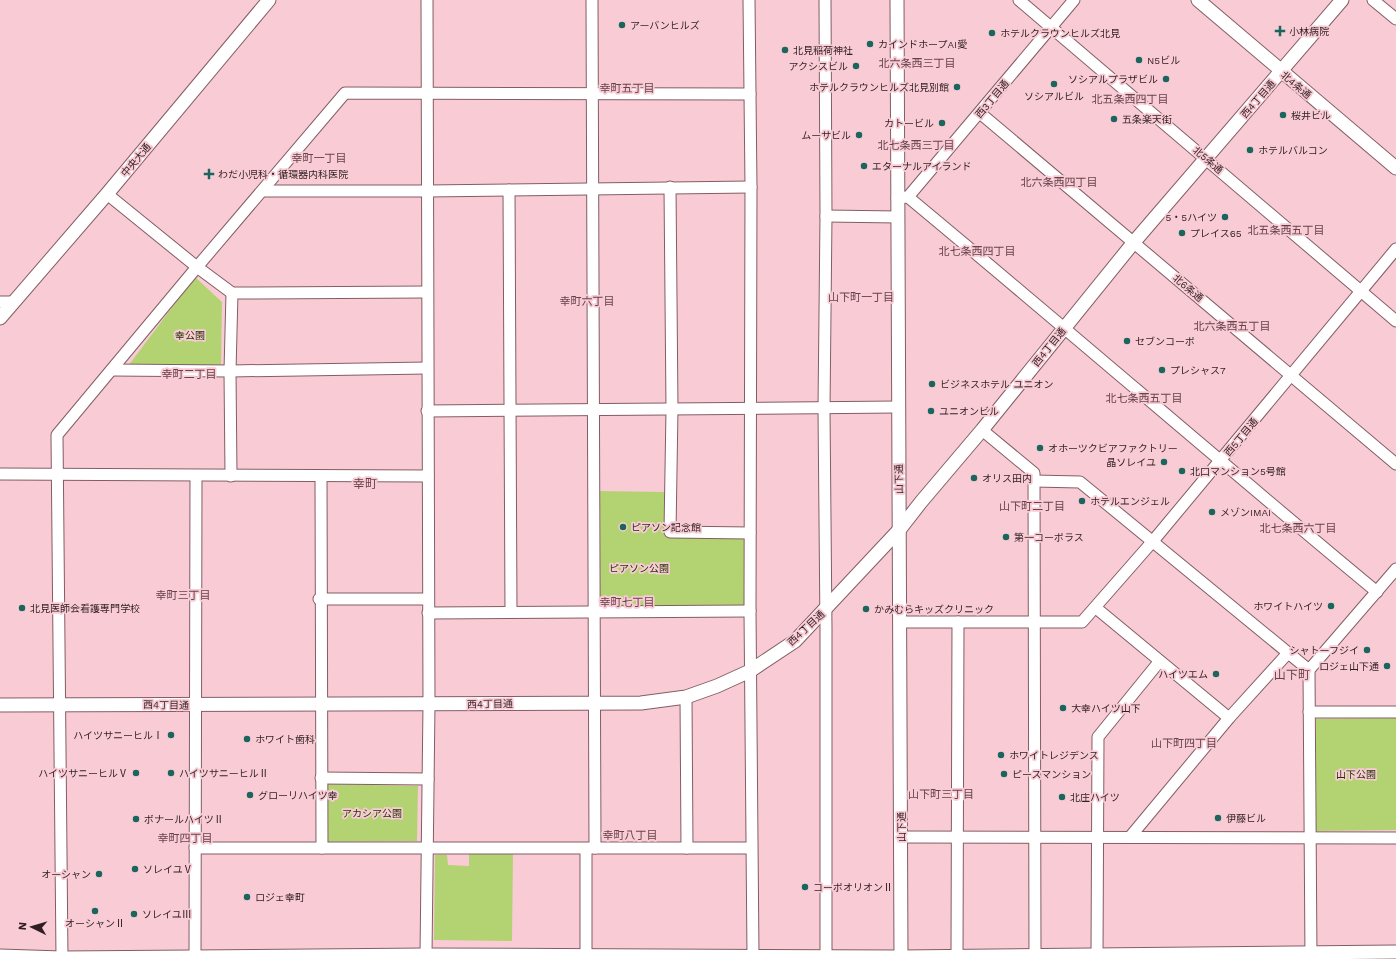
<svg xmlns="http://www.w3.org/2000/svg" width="1396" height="959" viewBox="0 0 1396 959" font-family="'Work Sans','Noto Sans JP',sans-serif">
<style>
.green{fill:#b3d372}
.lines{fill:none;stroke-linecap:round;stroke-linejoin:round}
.minor-casing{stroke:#835d65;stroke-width:13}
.tertiary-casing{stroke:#835d65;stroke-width:15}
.minor{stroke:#fff;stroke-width:11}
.tertiary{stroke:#fff;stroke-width:13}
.poi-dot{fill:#1b655d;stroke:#f9ccd5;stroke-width:1.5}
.labels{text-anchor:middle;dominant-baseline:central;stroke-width:3.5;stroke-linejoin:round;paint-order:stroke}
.poi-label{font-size:10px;fill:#2f1e22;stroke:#f9ccd5;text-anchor:start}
.street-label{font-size:10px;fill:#2f1e22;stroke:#f9ccd5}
.park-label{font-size:10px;fill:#263207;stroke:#f9ccd5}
.neighbourhood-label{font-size:11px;fill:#67424b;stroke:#f9ccd5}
.quarter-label{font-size:12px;fill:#67424b;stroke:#f9ccd5}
</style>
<rect width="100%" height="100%" fill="#f9ccd5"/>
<g class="green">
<path d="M195 277 222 302 221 367 128 366Z"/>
<path d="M599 491 666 492V538H744V606L599 607Z"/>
<path d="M1396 718V830L1316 831V719Z"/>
<path d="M325 784 418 786 417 841 325 842Z"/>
<path d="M469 854H513L512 941 434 940 435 855H447L448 865 469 866Z"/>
</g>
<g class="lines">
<g class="minor-casing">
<g id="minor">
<path d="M592 0 595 848"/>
<path d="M749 0 751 187 750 611 753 955"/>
<path d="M825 0 826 216 824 409 826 629V956"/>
<path d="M1019 0 1396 321"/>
<path d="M1373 0 1396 19"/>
<path d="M980 113 1396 464"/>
<path d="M670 187 672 409 670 532 750 533"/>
<path d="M509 190 511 612"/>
<path d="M263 191H427L751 187"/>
<path d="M107 194 197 267 232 293 427 292"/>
<path d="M908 197 1074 0"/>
<path d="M897 198 908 197C1066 328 1220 462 1377 592"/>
<path d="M826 216 898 217"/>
<path d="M0 302H13"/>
<path d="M112 370 230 371 427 368"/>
<path d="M427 411 898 407"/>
<path d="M982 430 1034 473 1035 959"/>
<path d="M0 474 428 476"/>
<path d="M231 476 230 371 232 293"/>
<path d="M321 476 322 848"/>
<path d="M1034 481 1080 482 1309 670"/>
<path d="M319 599H428"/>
<path d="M1096 608 1229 718"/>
<path d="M428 613 750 611"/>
<path d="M900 622H1082L1153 541 1396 249"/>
<path d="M686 697 687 848"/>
<path d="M1309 712H1396"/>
<path d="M321 778 428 779"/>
<path d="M901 837 1396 838"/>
<path d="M1130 837 1229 718 1288 653"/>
<path d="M195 848H751"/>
<path d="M586 849V959"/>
<path d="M426 955 429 704 427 0"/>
<path d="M957 956 958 622"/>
<path d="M195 957 196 476"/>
<path d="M62 958 57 435 197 267 345 93 750 94"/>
<path d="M1100 959 1097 956 1098 737 1159 662"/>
<path d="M1311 959 1309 670 1396 569"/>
</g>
</g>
<g class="tertiary-casing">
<g id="tertiary">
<path d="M897 0 901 959"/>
<path d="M1198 0 1396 168"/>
<path d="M0 318 107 194 269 0"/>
<path d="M0 705 641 703 686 697 717 686 750 671 795 641 900 529 921 502 982 430 1134 242 1342 0"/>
<path d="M0 956 62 958 426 955 901 957 1396 952"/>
</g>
</g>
<use href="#minor" class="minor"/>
<use href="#tertiary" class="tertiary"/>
</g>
<g class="poi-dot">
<circle cx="622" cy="25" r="4"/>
<path d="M1278 25h4v4h4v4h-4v4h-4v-4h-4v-4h4z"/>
<circle cx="992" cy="33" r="4"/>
<circle cx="870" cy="44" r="4"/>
<circle cx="785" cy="50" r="4"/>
<circle cx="1139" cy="60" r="4"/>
<circle cx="856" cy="66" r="4"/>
<circle cx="1166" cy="79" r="4"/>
<circle cx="1054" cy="84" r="4"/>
<circle cx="957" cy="87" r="4"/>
<circle cx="1283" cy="115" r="4"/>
<circle cx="1114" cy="119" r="4"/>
<circle cx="942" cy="123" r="4"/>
<circle cx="859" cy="135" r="4"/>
<circle cx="1250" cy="150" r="4"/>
<circle cx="864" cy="166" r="4"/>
<path d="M207 168h4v4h4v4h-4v4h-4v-4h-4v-4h4z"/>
<circle cx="1225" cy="217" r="4"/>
<circle cx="1182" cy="233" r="4"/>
<circle cx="1127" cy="341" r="4"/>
<circle cx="1162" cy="370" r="4"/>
<circle cx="932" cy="384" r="4"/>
<circle cx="931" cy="411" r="4"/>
<circle cx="1040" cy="448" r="4"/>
<circle cx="1164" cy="462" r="4"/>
<circle cx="1182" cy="471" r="4"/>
<circle cx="974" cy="478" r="4"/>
<circle cx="1082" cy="501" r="4"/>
<circle cx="1212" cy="512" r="4"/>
<circle cx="623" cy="527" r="4"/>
<circle cx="1006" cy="537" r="4"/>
<circle cx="1331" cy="606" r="4"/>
<circle cx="22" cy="608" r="4"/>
<circle cx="866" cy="609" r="4"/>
<circle cx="1367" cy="650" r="4"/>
<circle cx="1387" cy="666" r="4"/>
<circle cx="1216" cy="674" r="4"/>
<circle cx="1063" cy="708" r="4"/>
<circle cx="171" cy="735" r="4"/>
<circle cx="247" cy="739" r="4"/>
<circle cx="1001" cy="755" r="4"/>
<circle cx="136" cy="773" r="4"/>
<circle cx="171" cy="773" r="4"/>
<circle cx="1004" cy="774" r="4"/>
<circle cx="250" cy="795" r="4"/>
<circle cx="1062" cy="797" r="4"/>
<circle cx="1218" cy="818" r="4"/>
<circle cx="136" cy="819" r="4"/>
<circle cx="135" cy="869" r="4"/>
<circle cx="99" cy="874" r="4"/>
<circle cx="805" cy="887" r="4"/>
<circle cx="247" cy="897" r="4"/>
<circle cx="95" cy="911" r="4"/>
<circle cx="134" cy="914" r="4"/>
</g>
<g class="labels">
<g class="poi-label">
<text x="630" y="25">アーバンヒルズ</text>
<text x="1289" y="31">小林病院</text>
<text x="1000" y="33">ホテルクラウンヒルズ北見</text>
<text x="878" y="44">カインドホープAI愛</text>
<text x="793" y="50">北見稲荷神社</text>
<text x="1147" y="60">N5ビル</text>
<text x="848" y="66" text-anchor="end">アクシスビル</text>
<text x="1158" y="79" text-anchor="end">ソシアルプラザビル</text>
<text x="949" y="87" text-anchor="end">ホテルクラウンヒルズ北見別館</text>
<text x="1054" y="96" text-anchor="middle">ソシアルビル</text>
<text x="1291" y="115">桜井ビル</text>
<text x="1122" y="119">五条楽天街</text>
<text x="934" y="123" text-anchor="end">カトービル</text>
<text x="851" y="135" text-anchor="end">ムーサビル</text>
<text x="1258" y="150">ホテルバルコン</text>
<text x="872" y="166">エターナルアイランド</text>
<text x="218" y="174">わだ小児科・循環器内科医院</text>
<text x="1217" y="217" text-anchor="end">5・5ハイツ</text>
<text x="1190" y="233">プレイス65</text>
<text x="1135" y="341">セブンコーポ</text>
<text x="1170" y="370">プレシャス7</text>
<text x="940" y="384">ビジネスホテル ユニオン</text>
<text x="939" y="411">ユニオンビル</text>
<text x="1048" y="448">オホーツクビアファクトリー</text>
<text x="1156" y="462" text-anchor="end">晶ソレイユ</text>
<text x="1190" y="471">北口マンション5号館</text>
<text x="982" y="478">オリス田内</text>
<text x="1090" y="501">ホテルエンジェル</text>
<text x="1220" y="512">メゾンIMAI</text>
<text x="631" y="527">ピアソン記念館</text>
<text x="1014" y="537">第一コーポラス</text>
<text x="1323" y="606" text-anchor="end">ホワイトハイツ</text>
<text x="30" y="608">北見医師会看護専門学校</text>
<text x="874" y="609">かみむらキッズクリニック</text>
<text x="1359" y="650" text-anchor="end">シャトーフジイ</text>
<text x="1379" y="666" text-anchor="end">ロジェ山下通</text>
<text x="1208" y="674" text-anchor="end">ハイツエム</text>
<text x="1071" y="708">大幸ハイツ山下</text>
<text x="163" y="735" text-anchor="end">ハイツサニーヒルⅠ</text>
<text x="255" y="739">ホワイト歯科</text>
<text x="1009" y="755">ホワイトレジデンス</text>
<text x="128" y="773" text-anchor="end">ハイツサニーヒルⅤ</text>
<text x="179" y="773">ハイツサニーヒルⅡ</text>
<text x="1012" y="774">ピースマンション</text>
<text x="258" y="795">グローリハイツ幸</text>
<text x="1070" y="797">北庄ハイツ</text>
<text x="1226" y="818">伊藤ビル</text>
<text x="144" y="819">ボナールハイツⅡ</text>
<text x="143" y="869">ソレイユⅤ</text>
<text x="91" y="874" text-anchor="end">オーシャン</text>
<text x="813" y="887">コーポオリオンⅡ</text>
<text x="255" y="897">ロジェ幸町</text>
<text x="142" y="914">ソレイユⅢ</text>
<text x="95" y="923" text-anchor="middle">オーシャンⅡ</text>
</g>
<g class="street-label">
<text transform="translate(1296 85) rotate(40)">北4条通</text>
<text transform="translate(992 99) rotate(-50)">西3丁目通</text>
<text transform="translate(1258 99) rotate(-49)">西4丁目通</text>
<text transform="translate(136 160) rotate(-50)">中央大通</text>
<text transform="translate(1208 160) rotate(40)">北5条通</text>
<text transform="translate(1188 288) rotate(40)">北6条通</text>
<text transform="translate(1049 347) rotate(-51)">西4丁目通</text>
<text transform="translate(1241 437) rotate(-50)">西5丁目通</text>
<text transform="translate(899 479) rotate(-91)">山下通</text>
<text transform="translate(806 628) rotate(-43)">西4丁目通</text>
<text transform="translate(490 704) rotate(-1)">西4丁目通</text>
<text transform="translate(166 705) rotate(1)">西4丁目通</text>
<text transform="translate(901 827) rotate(-90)">山下通</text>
</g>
<g class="park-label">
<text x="190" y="335">幸公園</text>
<text x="639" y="568">ピアソン公園</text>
<text x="1356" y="774">山下公園</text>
<text x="372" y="813">アカシア公園</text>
</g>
<g class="neighbourhood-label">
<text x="917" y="63">北六条西三丁目</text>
<text x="627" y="88">幸町五丁目</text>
<text x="1130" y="99">北五条西四丁目</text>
<text x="916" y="145">北七条西三丁目</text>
<text x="319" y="158">幸町一丁目</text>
<text x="1059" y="182">北六条西四丁目</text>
<text x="1286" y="230">北五条西五丁目</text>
<text x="977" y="251">北七条西四丁目</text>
<text x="861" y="297">山下町一丁目</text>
<text x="587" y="301">幸町六丁目</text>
<text x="1232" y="326">北六条西五丁目</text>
<text x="189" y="374">幸町二丁目</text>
<text x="1144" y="398">北七条西五丁目</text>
<text x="1032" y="506">山下町二丁目</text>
<text x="1298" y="528">北七条西六丁目</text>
<text x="183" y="595">幸町三丁目</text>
<text x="627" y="602">幸町七丁目</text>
<text x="1184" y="743">山下町四丁目</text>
<text x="941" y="794">山下町三丁目</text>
<text x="630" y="835">幸町八丁目</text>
<text x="185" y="838">幸町四丁目</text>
</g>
<g class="quarter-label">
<text x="365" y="484">幸町</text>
<text x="1292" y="675">山下町</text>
</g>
</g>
<g transform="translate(32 927) rotate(275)" stroke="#f9ccd5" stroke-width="3" paint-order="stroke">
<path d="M0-3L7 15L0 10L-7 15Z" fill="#2f1e22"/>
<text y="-6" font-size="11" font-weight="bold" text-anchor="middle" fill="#2f1e22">N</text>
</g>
</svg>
